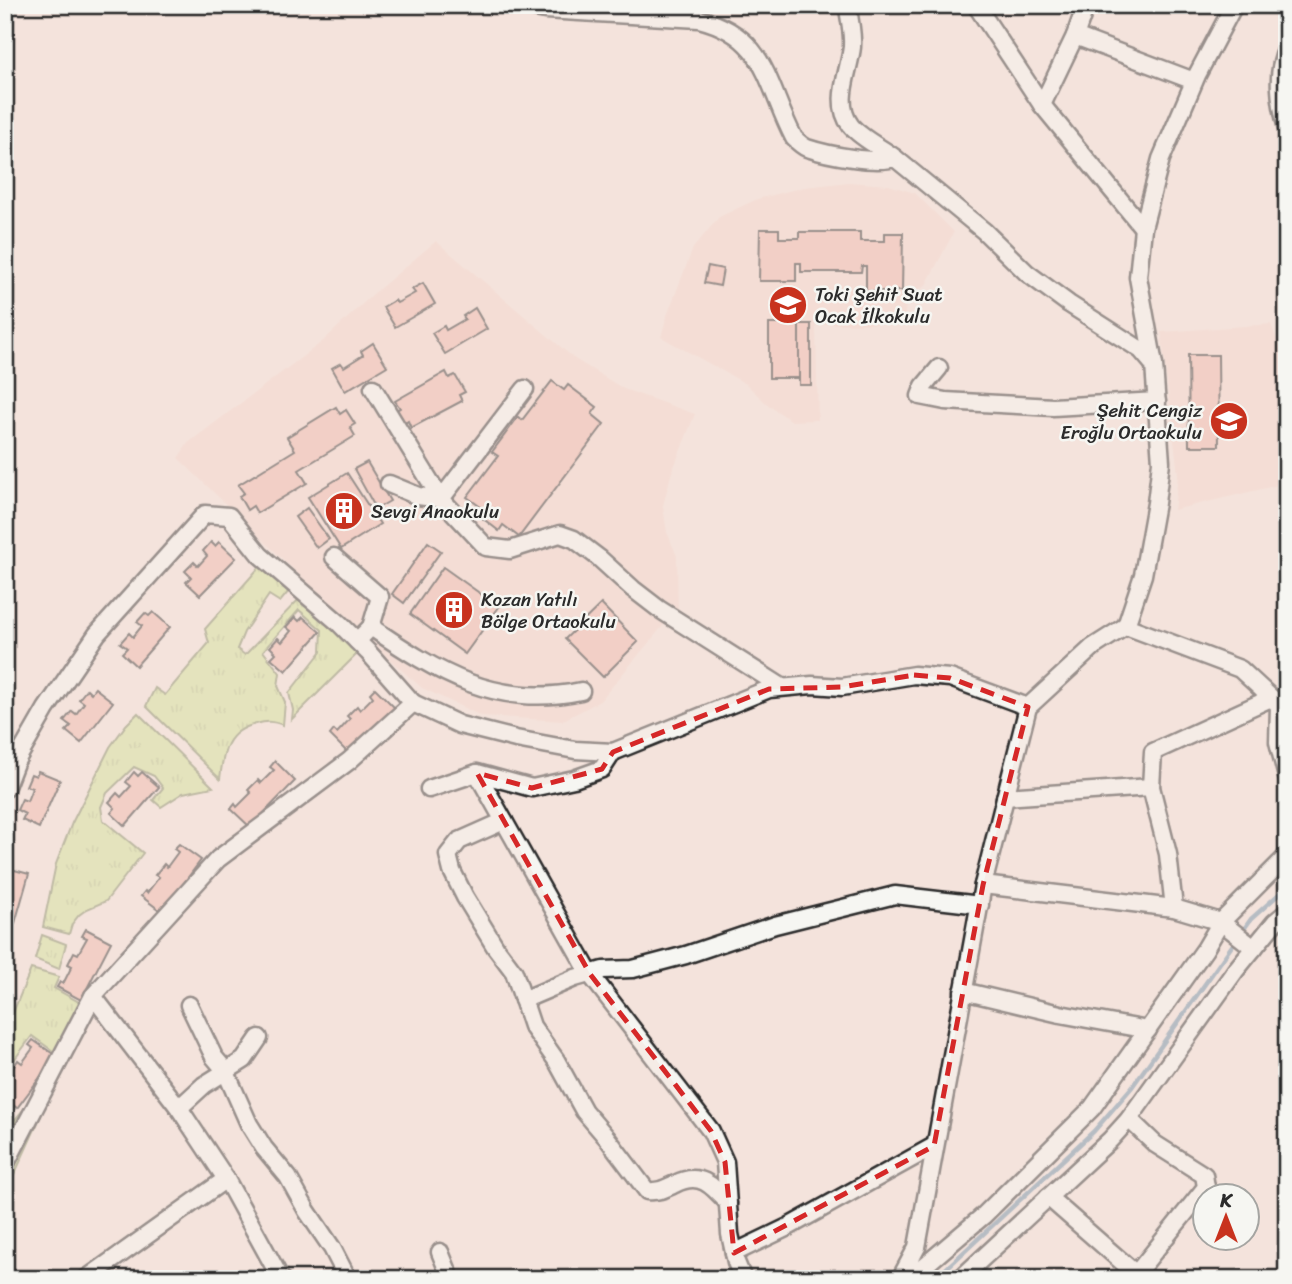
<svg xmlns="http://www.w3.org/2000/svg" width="1292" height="1284" viewBox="0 0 1292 1284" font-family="Sriracha,sans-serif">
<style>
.built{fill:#f3d6cd}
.grass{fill:url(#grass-tufts);stroke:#7e8761;stroke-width:2}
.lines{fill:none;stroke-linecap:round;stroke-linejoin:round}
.stream{stroke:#6c8da5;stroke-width:4.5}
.building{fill:#f0b6aa;stroke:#2b2b2b;stroke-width:2}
.minor-casing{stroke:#2b2b2b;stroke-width:21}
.minor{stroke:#f6f6f2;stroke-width:16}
.marked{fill:none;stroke:#d62828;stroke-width:5;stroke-dasharray:14 9;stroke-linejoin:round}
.labels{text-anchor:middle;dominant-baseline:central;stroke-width:5;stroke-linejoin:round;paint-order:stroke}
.poi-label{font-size:19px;fill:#2b2b2b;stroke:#f6f6f2;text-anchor:start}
</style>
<defs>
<pattern id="grass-tufts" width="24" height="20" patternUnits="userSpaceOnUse" patternTransform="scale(1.75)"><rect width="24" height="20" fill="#d1e397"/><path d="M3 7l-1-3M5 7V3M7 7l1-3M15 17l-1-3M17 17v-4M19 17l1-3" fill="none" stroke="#b4c382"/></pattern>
</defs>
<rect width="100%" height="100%" fill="#f4e3dc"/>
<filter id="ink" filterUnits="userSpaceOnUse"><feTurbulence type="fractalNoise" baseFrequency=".0143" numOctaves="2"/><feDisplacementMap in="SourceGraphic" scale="14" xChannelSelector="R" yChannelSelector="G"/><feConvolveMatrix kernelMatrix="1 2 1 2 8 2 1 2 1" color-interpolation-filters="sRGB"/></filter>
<g filter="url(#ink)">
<g class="built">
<path d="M849 182 889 185 915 193 954 232 925 287 907 292 904 324H816L818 420 792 421 769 406 746 384 661 337 666 318 693 248 719 217 757 199 804 187Z"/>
<path d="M436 241 575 359 624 389 695 414 671 475 663 506 667 532 677 556 678 608 600 701 562 721 481 716 422 688 357 631 178 458 188 443 323 341 373 294Z"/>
<path d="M1271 324 1287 367V483L1174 510 1178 475 1161 332Z"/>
</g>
<g class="grass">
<path d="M263 563 286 585 289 591 280 602 269 595 244 632 237 649 245 655 299 599 344 634 357 654 292 719 293 710 289 693 321 652 322 630 299 610 263 651 280 673 278 686 285 702 283 725C272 721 267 721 256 724 226 731 223 752 220 779L146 706 155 688 165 695 209 643 205 629Z"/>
<path d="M138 713 213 787 183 793 161 807 153 800 163 788 154 776 134 767 107 793 101 807 103 820 143 853 106 901 87 909 79 915 72 924 69 934 43 927 56 864 72 823 110 747 126 725Z"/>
<path d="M42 935 66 944 59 969 35 959Z"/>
<path d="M31 969 59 977 54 988 86 1006 64 1059 32 1036 5 1072V1032Z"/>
<path d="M29 1103 41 1116 5 1195V1131Z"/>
</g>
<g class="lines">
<path class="stream" d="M935 1279 1094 1131 1132 1087 1251 919 1287 887"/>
</g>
<g class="building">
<path d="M760 229H779V238H799V232H860V241H885V233H903L902 291H866V266H862L861 272H801V263H796V281H759Z"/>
<path d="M708 266 723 269 720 286 704 283Z"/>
<path d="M423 283 435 304 395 327 383 307 395 300 397 303 415 293 412 289Z"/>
<path d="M475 308 487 329 445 354 432 333 444 326 446 330 465 319 463 316Z"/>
<rect x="769" y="324" width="30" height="54"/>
<rect x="799" y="324" width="12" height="61"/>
<path d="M373 343 387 366 345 391 332 368 341 363 344 367 363 355 361 351Z"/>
<path d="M1188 355H1218L1219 446H1189Z"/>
<path d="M446 372 449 378 455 375 465 392 459 395 462 401 411 428 408 421 402 425 394 411 400 408 395 401Z"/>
<path d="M552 381 564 390 568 385 597 407 592 414 604 424 519 537 503 525 499 531 481 517 486 511 467 497 498 456 492 452 518 417 522 420Z"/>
<path d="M336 407 340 414 346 410 355 424 350 427 355 436 299 470 307 483 257 513 253 506 247 510 239 496 244 493 238 485 295 450 287 437Z"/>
<path d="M367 462 390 501 376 509 354 469Z"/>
<path d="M347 473 380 524 341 549 308 497Z"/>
<path d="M307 508 329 539 317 548 295 517Z"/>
<path d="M211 542 215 546 219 542 236 558 200 595 186 582 191 577 185 571 194 562 198 566 207 556 203 551Z"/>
<path d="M428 542 441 551 404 603 392 594Z"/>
<path d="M443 567 499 607 465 654 410 614Z"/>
<path d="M601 604 638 642 603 677 565 639Z"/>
<path d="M153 612 170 627 136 666 122 653 127 648 120 643 129 633 133 637 142 626 137 622 145 613 149 616Z"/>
<path d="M295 617 299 621 303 617 320 632 286 671 271 658 276 653 270 647 278 638 282 642 291 631 286 627Z"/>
<path d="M95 688 113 702 81 743 66 731 71 726 64 721 72 711 76 714 84 703 79 699 87 689 91 693Z"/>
<path d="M375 688 395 708 348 753 330 735 334 730 337 733 350 719 347 716 357 706 360 710 373 697 370 693Z"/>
<path d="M275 761 295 781 250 827 231 809 235 804 237 807 251 793 248 790 258 780 261 783 274 770 270 767Z"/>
<path d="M38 771 60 780 39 828 22 820 25 814 17 810 22 799 27 801 32 788 26 786 31 774 36 776Z"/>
<path d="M134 772 138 776 142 772 159 787 125 826 111 813 115 808 109 802 117 793 121 797 131 786 126 782Z"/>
<path d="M179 844 201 860 162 912 141 896 145 891 147 893 159 877 155 875 164 864 167 867 178 852 174 849Z"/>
<path d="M7 868 29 874 15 923 5 921V873Z"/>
<path d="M86 929 111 942 81 1000 57 987 60 982 63 984 72 966 68 964 74 952 78 954 87 938 82 936Z"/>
<path d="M33 1040 56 1056 17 1108 5 1099V1086L14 1074 11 1071 18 1060 22 1063 33 1048 29 1045Z"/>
</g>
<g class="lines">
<g class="minor-casing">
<g id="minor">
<path d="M531 5 535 8 545 10 699 19C767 36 766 84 794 138 798 142 802 146 807 148 828 155 875 164 895 158L984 231 1027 273 1069 304 1141 350 1153 364"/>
<path d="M976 5 1042 105 1143 228"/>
<path d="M848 9C850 22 853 34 852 47 849 73 833 103 851 126 862 139 882 148 895 158"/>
<path d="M1075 36 1194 81"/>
<path d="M1287 48C1275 73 1280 102 1287 129"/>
<path d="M1042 105 1075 36 1086 5"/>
<path d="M939 368 924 386 920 396 945 401 1053 407 1157 401"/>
<path d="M373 388 441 499 486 547 510 550 560 534 574 539 599 558 633 589 659 609 782 687"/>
<path d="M389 484 418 496 441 499 525 389"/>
<path d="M334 557 380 597 371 627"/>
<path d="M1126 626 1240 669 1279 705 1287 707"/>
<path d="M357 641 371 627C438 673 497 709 581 691"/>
<path d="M1279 705 1278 742 1287 777"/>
<path d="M477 773 590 974 711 1131 725 1162 730 1234 736 1262 743 1279"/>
<path d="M5 789 15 763 46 709 97 634 205 514 229 516 260 555 339 623 368 652 413 703"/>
<path d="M429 789 477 773 532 788 574 779 602 769 613 752"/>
<path d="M1005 797 1151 787"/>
<path d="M504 821 459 841 448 855 452 871 465 897 496 948 514 972 532 1026 556 1060 584 1111 607 1138 647 1191C659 1192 664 1189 675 1184 700 1171 712 1185 728 1203"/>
<path d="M983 885 1174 908 1221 922 1254 948"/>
<path d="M1174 908 1168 854 1151 787 1153 752 1271 698"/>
<path d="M963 991 1060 1014 1148 1030"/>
<path d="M93 996 179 1108 226 1179 281 1279"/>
<path d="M523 1000 575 978 603 970 633 969 686 955 775 925 895 895 980 905"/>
<path d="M189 1005 214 1057 225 1070 249 1124 264 1148 288 1177 307 1211 332 1248 348 1279"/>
<path d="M179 1108 204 1085 244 1060 259 1038"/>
<path d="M1129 1119 1155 1144 1204 1175 1206 1187 1132 1279"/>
<path d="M5 1165 93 996 218 859 349 761 413 703 460 725 516 739 575 750 613 752 769 689 812 685 842 687 914 675 950 678 1028 707"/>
<path d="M1048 1197 1136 1274"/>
<path d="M440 1252 451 1279"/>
<path d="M734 1253 788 1227 934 1146"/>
<path d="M86 1279 226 1179"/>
<path d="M900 1279 917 1247 983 885 1028 707 1093 647 1126 626 1143 575 1156 503 1161 462 1154 365 1138 277 1143 228 1161 159 1197 75 1234 5"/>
<path d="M909 1279 983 1216 1092 1108 1205 949 1221 922 1287 856"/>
<path d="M960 1279 1110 1140 1129 1119 1235 971 1275 922 1287 912"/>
</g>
</g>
<use href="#minor" class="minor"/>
</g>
</g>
<path d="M0 0H1292V1284H0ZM914 675 950 678 1028 707 983 885 934 1146 734 1253 725 1162 711 1131 590 974 477 773 532 788 602 769 613 752 769 689 842 687Z" fill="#f4e3dc" fill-opacity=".55" fill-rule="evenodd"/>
<path class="marked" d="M914 675 950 678 1028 707 983 885 934 1146 734 1253 725 1162 711 1131 590 974 477 773 532 788 602 769 613 752 769 689 842 687Z"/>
<defs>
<g id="school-disc" transform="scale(2.0125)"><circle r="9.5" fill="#c8321e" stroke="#f6f6f2"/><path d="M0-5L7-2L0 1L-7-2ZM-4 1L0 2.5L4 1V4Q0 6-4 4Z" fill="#fff"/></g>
<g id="building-disc" transform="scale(2.0125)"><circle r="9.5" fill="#c8321e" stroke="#f6f6f2"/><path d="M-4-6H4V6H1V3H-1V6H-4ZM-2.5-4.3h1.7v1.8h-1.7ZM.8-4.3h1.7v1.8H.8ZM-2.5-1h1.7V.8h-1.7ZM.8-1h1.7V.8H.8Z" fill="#fff"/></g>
</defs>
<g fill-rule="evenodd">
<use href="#school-disc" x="788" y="305"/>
<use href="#school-disc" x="1229" y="421"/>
<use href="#building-disc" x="344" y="511"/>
<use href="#building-disc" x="454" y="610"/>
</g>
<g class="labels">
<g class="poi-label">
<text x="815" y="294">Toki Şehit Suat<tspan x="815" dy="22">Ocak İlkokulu</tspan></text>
<text x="1202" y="410" text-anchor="end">Şehit Cengiz<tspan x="1202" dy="22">Eroğlu Ortaokulu</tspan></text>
<text x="371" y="511">Sevgi Anaokulu</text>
<text x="481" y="599">Kozan Yatılı<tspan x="481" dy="22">Bölge Ortaokulu</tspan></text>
</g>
</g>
<rect width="1292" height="1284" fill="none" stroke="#f6f6f2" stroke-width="28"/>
<rect x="14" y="14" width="1264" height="1256" fill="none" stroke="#2b2b2b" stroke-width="2.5" filter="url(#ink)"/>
<g transform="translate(1226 1217)"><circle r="33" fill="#f6f6f2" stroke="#a5a5a2" stroke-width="2"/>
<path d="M0-5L12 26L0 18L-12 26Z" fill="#c8321e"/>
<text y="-10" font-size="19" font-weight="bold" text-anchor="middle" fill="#2b2b2b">K</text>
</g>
</svg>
